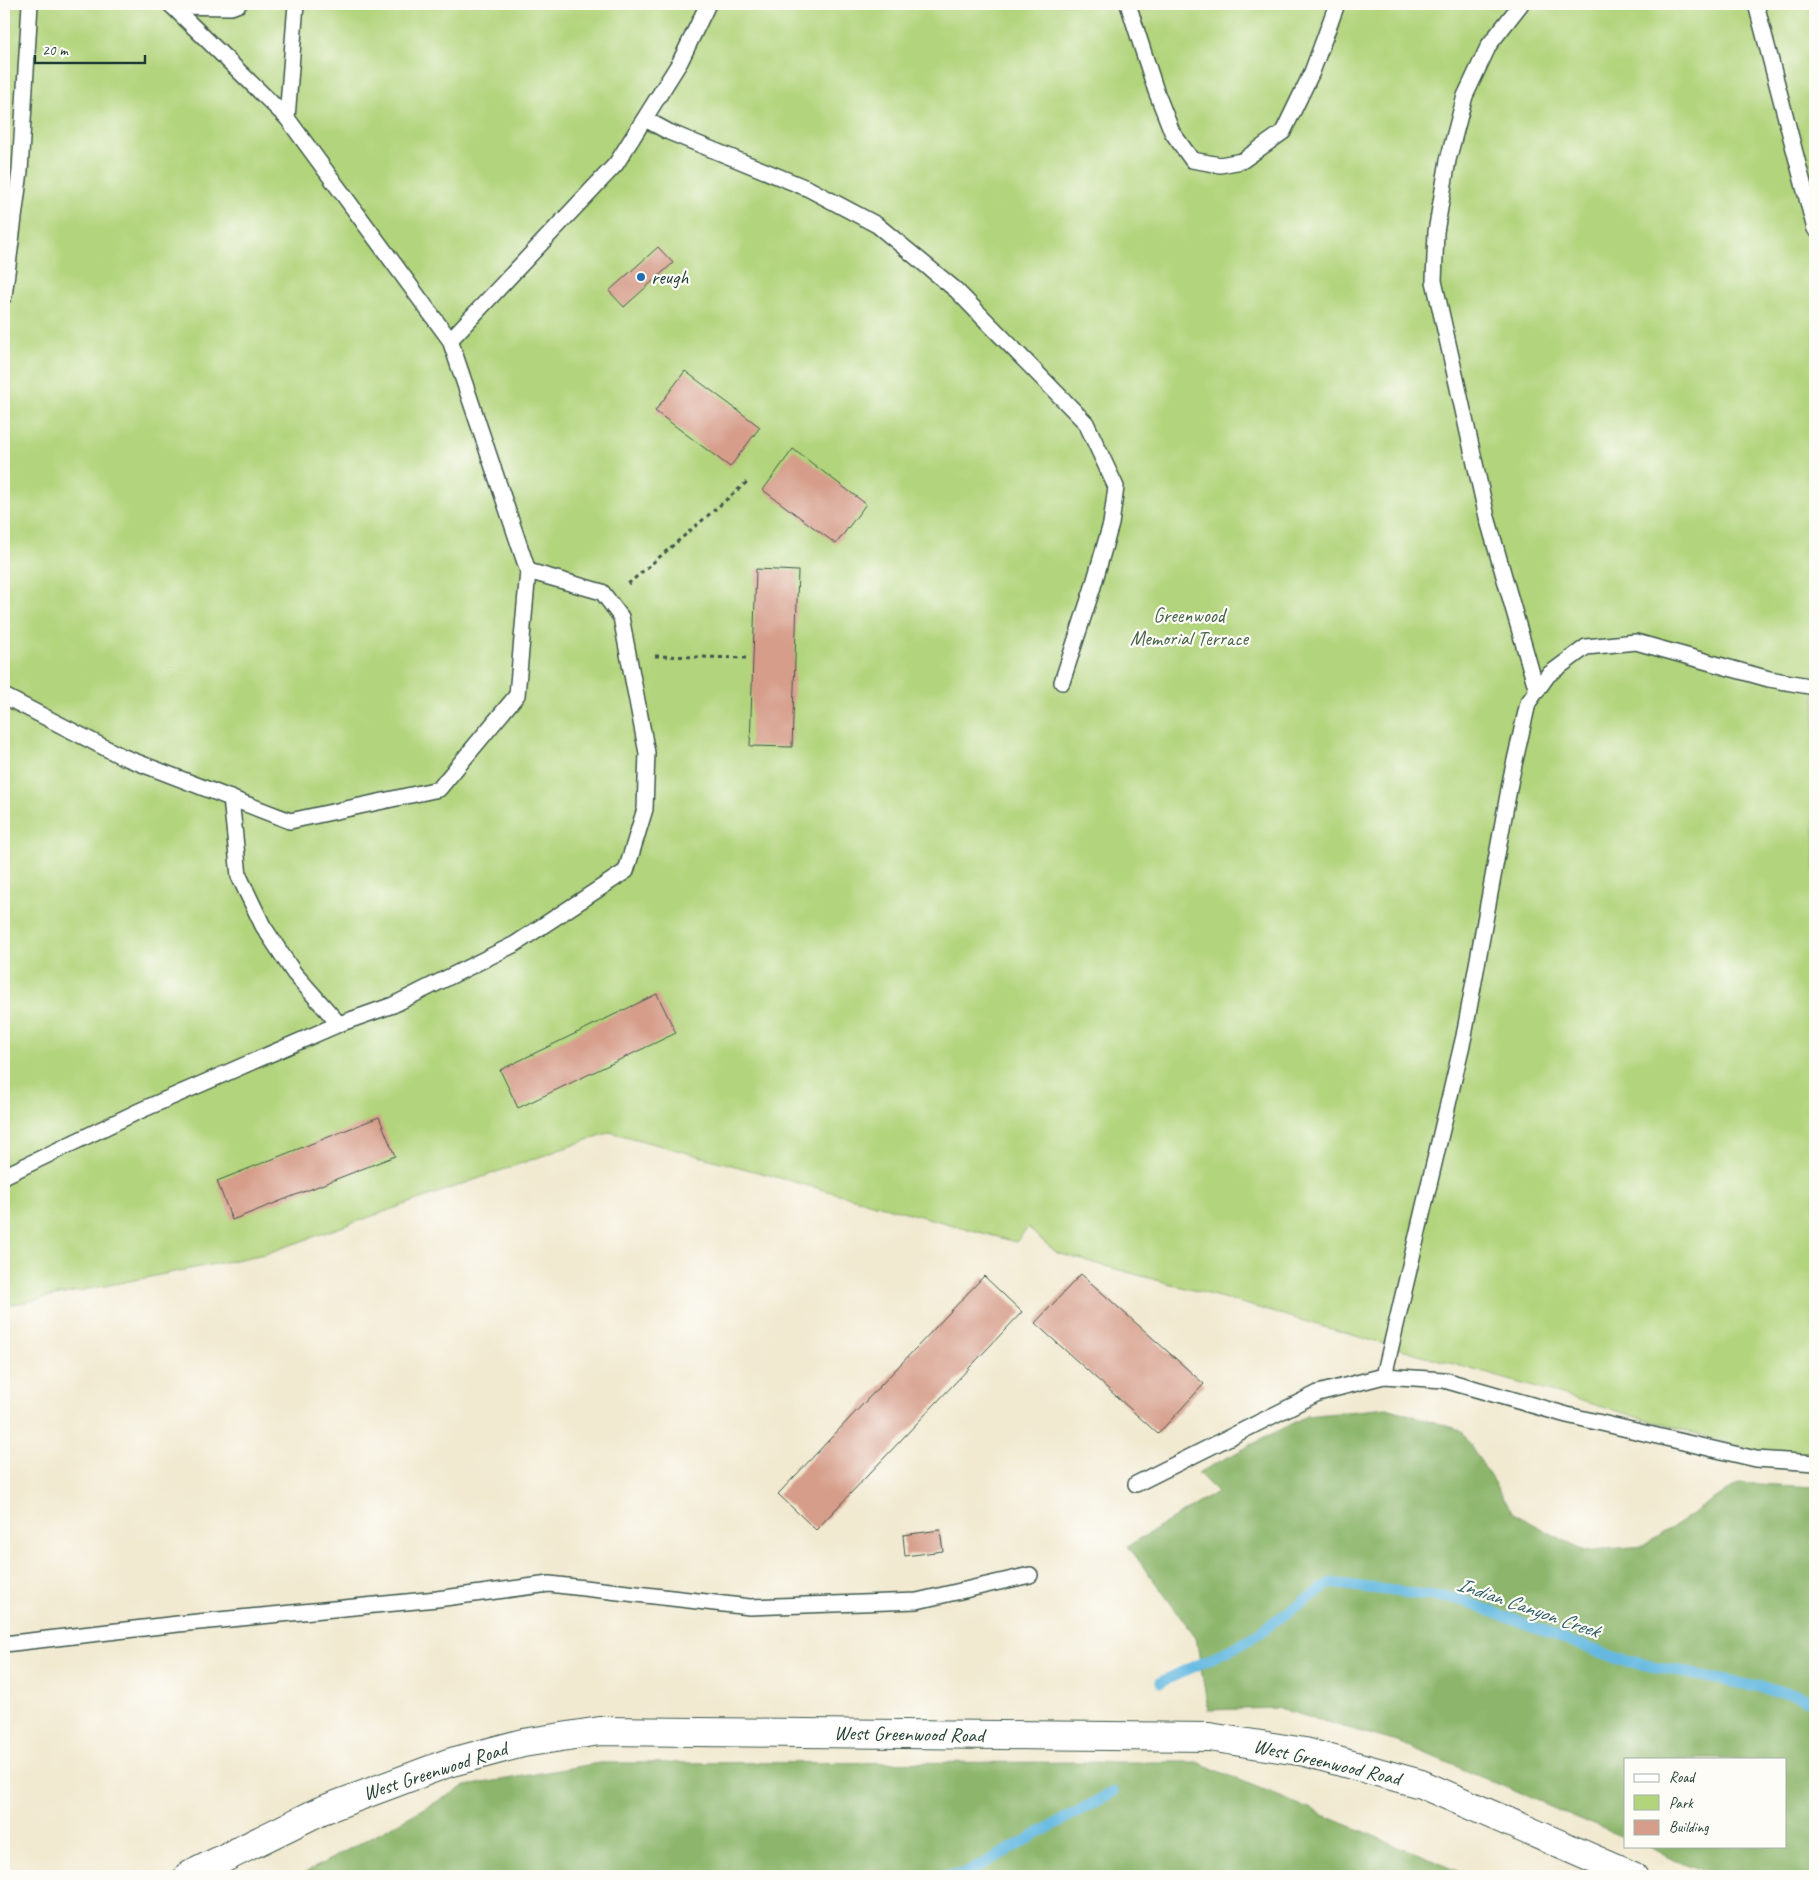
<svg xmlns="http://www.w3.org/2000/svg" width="1819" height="1880" viewBox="0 0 1819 1880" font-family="Caveat,sans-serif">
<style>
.green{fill:#b2d47c;stroke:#688858}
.forest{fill:#8db66c;stroke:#567a50}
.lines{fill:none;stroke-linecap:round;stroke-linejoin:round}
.stream{stroke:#65b9e1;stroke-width:11}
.building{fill:#d69d8a}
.lane-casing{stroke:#3e574b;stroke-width:18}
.secondary-casing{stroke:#3e574b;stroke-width:30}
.path{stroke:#3e574b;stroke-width:3;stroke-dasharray:4 4;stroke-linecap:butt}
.lane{stroke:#fff;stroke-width:15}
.secondary{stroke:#fff;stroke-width:28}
.poi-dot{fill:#1f6fb2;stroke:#fdfcf7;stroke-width:2}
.labels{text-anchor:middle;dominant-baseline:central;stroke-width:4.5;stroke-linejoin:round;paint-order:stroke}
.poi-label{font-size:20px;fill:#1f3d34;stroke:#fdfcf7;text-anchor:start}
.park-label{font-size:20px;fill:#446346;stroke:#fdfcf7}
.street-label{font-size:20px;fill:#1f3d34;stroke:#fdfcf7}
.water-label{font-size:21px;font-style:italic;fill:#346268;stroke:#fdfcf7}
</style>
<rect width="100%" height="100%" fill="#fdfcf7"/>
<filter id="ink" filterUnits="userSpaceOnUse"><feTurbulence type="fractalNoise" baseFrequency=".02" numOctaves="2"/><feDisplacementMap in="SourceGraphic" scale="10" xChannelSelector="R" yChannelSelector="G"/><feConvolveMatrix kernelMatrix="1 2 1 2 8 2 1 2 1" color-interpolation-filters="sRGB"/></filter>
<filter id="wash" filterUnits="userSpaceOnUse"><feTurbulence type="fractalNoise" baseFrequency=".0096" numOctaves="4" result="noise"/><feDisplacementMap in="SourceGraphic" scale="20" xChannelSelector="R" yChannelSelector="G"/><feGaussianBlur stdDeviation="1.12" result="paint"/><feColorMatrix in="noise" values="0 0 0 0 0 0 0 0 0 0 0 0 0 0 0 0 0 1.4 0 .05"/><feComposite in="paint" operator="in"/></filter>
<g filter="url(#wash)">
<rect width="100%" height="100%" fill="#f1e9d0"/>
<path class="green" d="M4 4H1815V1468L1241 1303 1057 1253 1028 1228 1016 1242 610 1132 265 1254 4 1306Z"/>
<g class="forest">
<path d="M1387 1408 1461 1430 1513 1513 1584 1551 1643 1546 1739 1483 1815 1487V1876H1715L1645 1846H1785V1759H1625V1838L1401 1743 1277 1708 1208 1710 1196 1637 1128 1546 1217 1492 1198 1473 1306 1416Z"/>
<path d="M1197 1762 1469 1876H299L466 1786 599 1763Z"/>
</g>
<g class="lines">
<g class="stream">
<path d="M1161 1682 1244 1643 1330 1583 1458 1599 1621 1660 1788 1693 1815 1702"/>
<path d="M942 1876 965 1874 1113 1792"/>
</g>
</g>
<g id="blocks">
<g class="building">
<path d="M658 247 673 263 624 307 609 291Z"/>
<path d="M685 371 760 427 730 467 655 411Z"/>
<path d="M793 449 866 504 836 544 763 490Z"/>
<path d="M756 569 798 571 792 747 750 746Z"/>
<path d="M657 994 676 1033 518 1108 500 1070Z"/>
<path d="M379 1117 395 1156 232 1220 217 1181Z"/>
<path d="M1081 1274 1204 1384 1158 1434 1035 1323Z"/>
<path d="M984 1276 1022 1312 816 1530 778 1494Z"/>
<path d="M940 1530 943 1551 905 1556 903 1535Z"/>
</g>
</g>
</g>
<g filter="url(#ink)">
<use href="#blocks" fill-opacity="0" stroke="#3e574b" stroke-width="1"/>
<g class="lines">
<g class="lane-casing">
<g id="lane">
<path d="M170 4 287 118"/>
<path d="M1128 4 1156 91 1172 132 1192 160 1220 165 1242 161 1283 132 1312 72 1337 4"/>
<path d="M1521 4 1489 45 1465 96 1448 160 1436 232 1434 281 1487 517 1537 691"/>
<path d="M1756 4 1815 229"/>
<path d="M172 6 231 7 239 4"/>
<path d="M645 119 669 132 809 189 877 225 956 290 1086 423 1116 487 1111 524 1092 590 1062 682"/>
<path d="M4 296 20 171 30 4"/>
<path d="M450 340 616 164 680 62 708 4"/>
<path d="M4 696 121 756 290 821 439 789 517 695 528 571 450 340 287 118 296 4"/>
<path d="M231 798 239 876 263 926 294 973 339 1024"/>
<path d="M4 1176 137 1112 339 1024 393 1005 515 944 626 871 645 809 647 753 621 617 602 592 528 571"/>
<path d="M1384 1376 1464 1036 1511 778 1528 703 1548 675 1586 647 1636 642 1769 679 1815 687"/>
<path d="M1136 1484 1318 1393 1384 1376 1444 1380 1567 1415 1756 1459 1815 1463"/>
<path d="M4 1644 178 1624 437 1599 549 1584 750 1607 917 1601 1030 1575"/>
</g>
</g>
<g class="secondary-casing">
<path id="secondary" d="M188 1876 320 1811 448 1763 523 1743 600 1731 1209 1737 1305 1752 1421 1784 1633 1876"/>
</g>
<g class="path">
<path d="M628 584 747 482"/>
<path d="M655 656 746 658"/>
</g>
<use href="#lane" class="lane"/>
<use href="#secondary" class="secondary"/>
</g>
</g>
<circle class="poi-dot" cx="641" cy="277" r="5"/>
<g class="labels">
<g class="poi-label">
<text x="651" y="277">reugh</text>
</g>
<g class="park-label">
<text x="1189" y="615">Greenwood<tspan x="1189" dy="23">Memorial Terrace</tspan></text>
</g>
<g class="street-label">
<text transform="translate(909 1734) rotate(1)">West Greenwood Road</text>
<text transform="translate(1327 1762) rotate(13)">West Greenwood Road</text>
<text transform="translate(435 1771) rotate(-18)">West Greenwood Road</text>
</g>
<g class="water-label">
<text transform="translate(1528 1607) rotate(19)">Indian Canyon Creek</text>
</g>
</g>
<rect width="1819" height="1880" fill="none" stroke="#fdfcf7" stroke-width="20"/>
<rect x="1624" y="1758" width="162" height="90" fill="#fdfcf7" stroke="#a4b0a9"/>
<rect x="1634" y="1774" width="25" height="8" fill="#ffffff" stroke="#a4b0a9"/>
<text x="1669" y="1782" font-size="15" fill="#1f3d34">Road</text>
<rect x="1634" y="1795" width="25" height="15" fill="#b2d47c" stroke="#a4b0a9"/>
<text x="1669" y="1808" font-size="15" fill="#1f3d34">Park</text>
<rect x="1634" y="1820" width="25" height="15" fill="#d69d8a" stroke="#a4b0a9"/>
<text x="1669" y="1832" font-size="15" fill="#1f3d34">Building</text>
<path d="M35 55v8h110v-8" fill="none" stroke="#1f3d34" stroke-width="2.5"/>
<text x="42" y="55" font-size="15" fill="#1f3d34" stroke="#fdfcf7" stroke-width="4" paint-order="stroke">20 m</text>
</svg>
